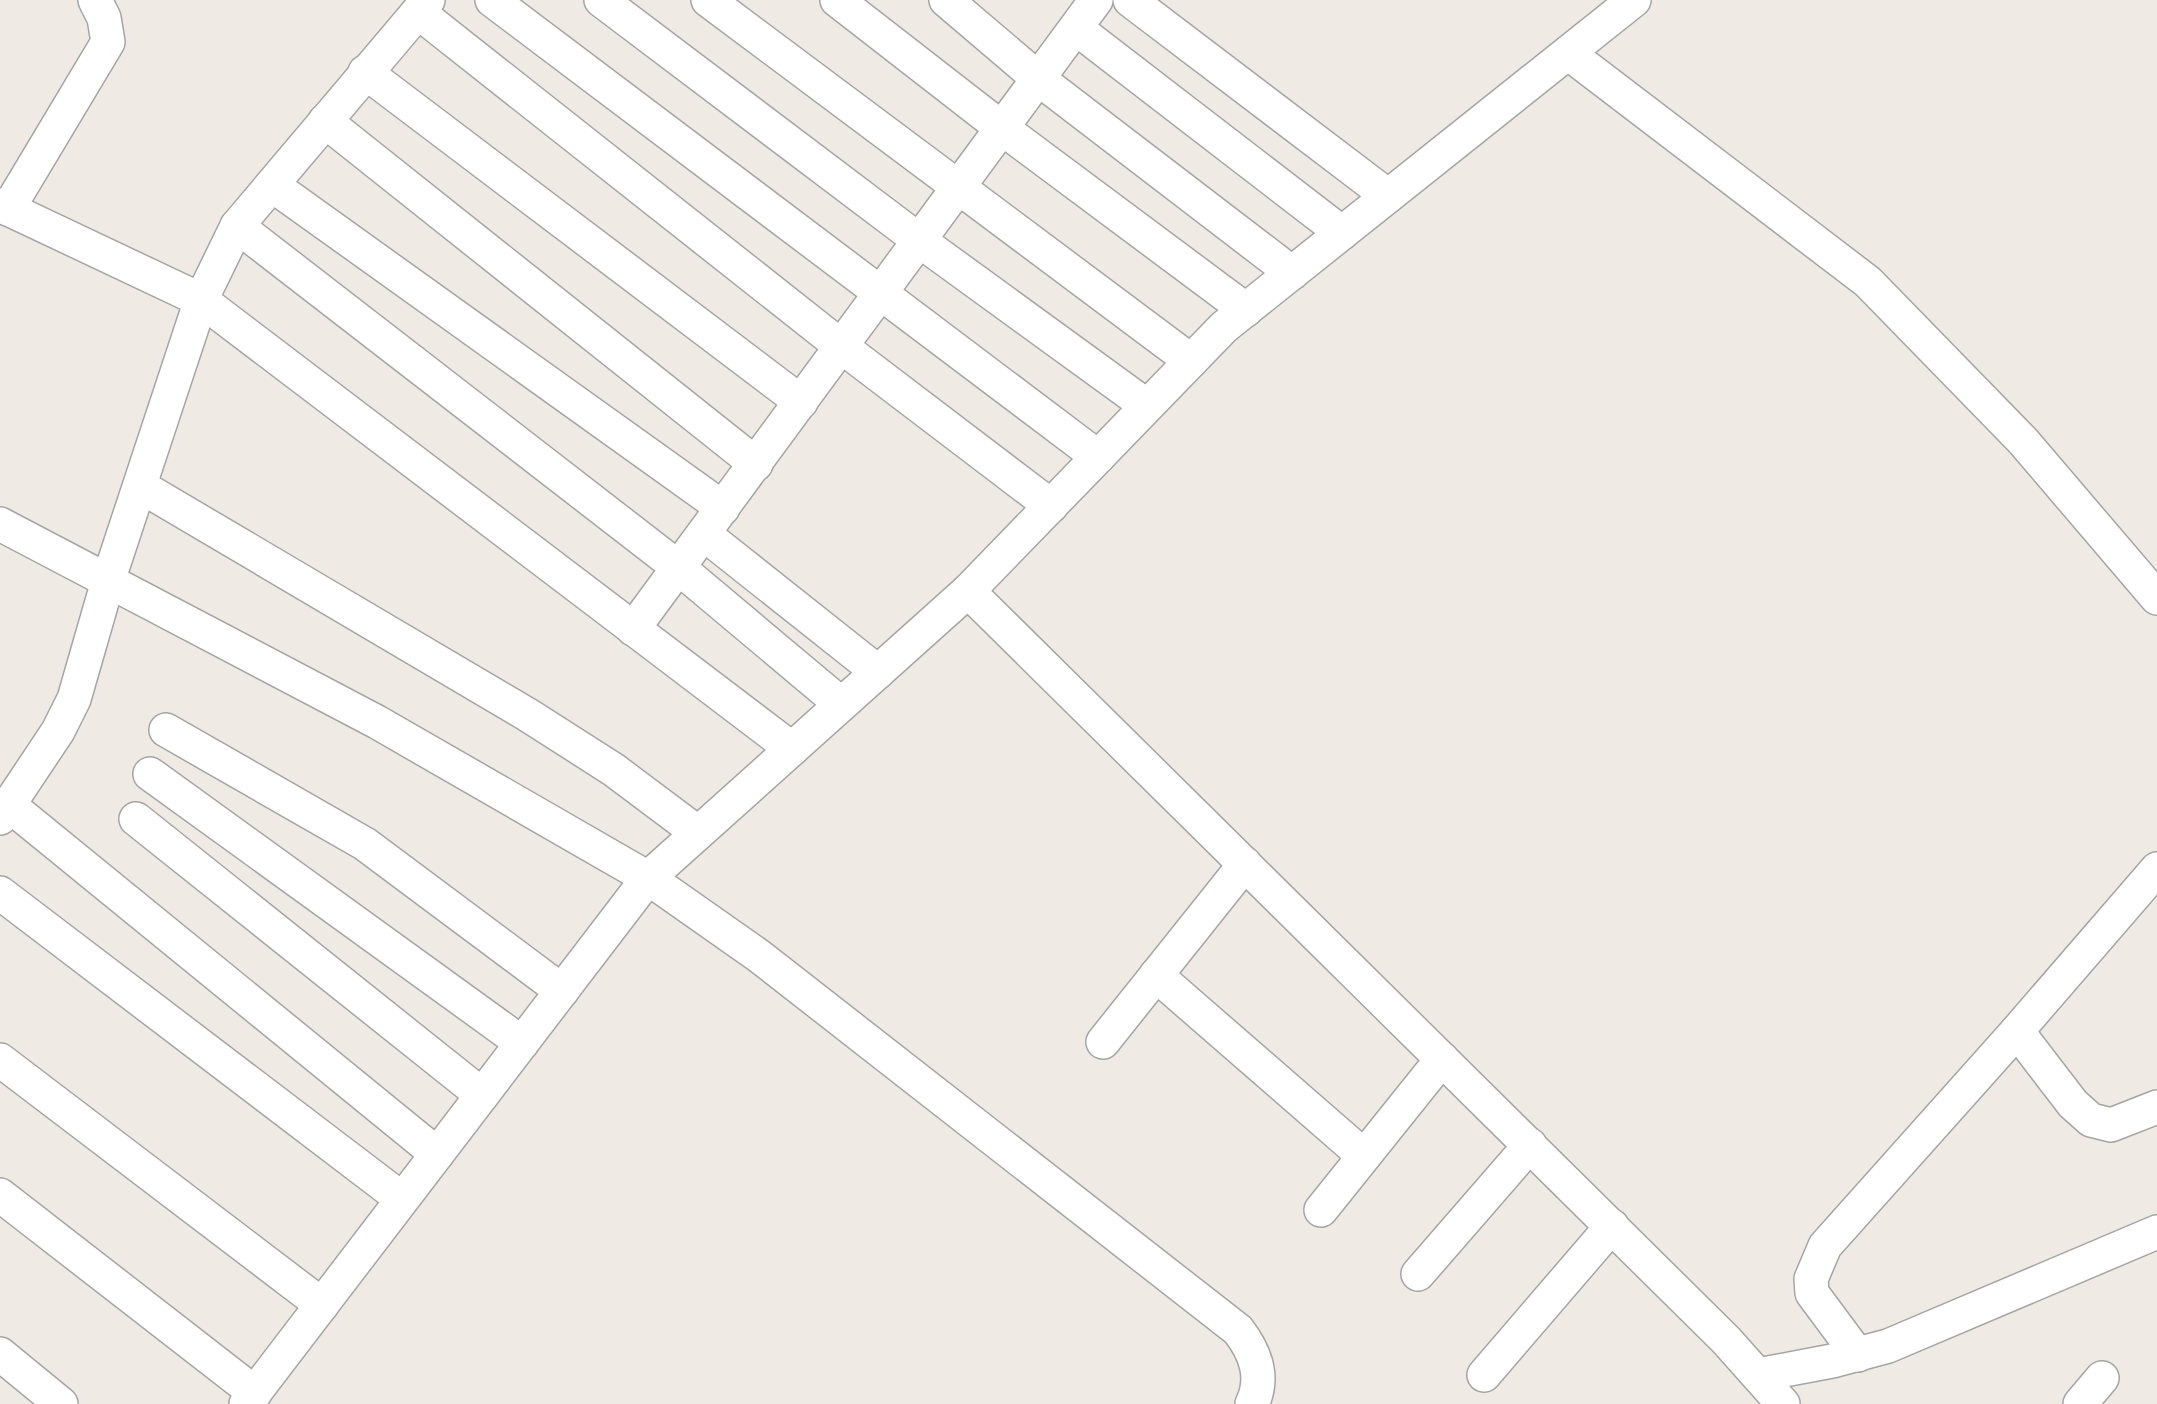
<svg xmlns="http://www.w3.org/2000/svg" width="2157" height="1404" viewBox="0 0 2157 1404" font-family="Inter,sans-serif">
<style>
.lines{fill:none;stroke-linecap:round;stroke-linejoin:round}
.minor-casing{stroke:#a5a5a5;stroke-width:36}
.minor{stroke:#fff;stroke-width:33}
</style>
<rect width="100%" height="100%" fill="#efebe4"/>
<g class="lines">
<g class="minor-casing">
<g id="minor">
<path d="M492 0 1098 457"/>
<path d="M601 0 920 241 1147 406"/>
<path d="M708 0 1191 361"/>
<path d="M837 0 1003 129 1246 310"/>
<path d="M946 0 1040 80 1292 273"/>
<path d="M1130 0 1388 196"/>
<path d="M1634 0 1224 327 968 591 1726 1340 1783 1404"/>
<path d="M418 12 842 347 1051 506"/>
<path d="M1077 29 1342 233"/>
<path d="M1568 53 1868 282 2023 441 2157 598"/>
<path d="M365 72 801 402"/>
<path d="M325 121 756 464"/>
<path d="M272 185 723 508"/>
<path d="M0 205 201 300 792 749"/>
<path d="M8 209 108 42 104 18 95 0"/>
<path d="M237 226 679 568 841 704"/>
<path d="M140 486 528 715 614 770 698 833"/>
<path d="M0 524 377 722 648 878 759 956 1238 1330C1255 1352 1265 1377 1252 1404"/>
<path d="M704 534 878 672"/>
<path d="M633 629 1096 0"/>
<path d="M166 730 365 844 562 991"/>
<path d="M150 774 522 1043"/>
<path d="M9 805 437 1154"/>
<path d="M0 818 58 731 74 699 108 581 201 300 237 226 428 0"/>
<path d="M136 819 482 1095"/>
<path d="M0 893 402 1199"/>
<path d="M1156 975 1364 1156"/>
<path d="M2017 1031 2073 1104 2091 1120 2111 1125 2157 1107"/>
<path d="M1103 1042 1245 864"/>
<path d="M0 1060 322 1305"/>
<path d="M0 1195 255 1393"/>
<path d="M1321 1210 1442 1059"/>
<path d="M1418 1274 1530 1145"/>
<path d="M0 1354 61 1404"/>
<path d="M1858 1355 1812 1293 1811 1279 1825 1246 2017 1031 2157 869"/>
<path d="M1484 1375 1612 1226"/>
<path d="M1758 1375 1832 1361 1888 1346 2157 1232"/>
<path d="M246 1404 648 878 968 591"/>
<path d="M2080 1404 2102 1378"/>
</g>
</g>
<use href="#minor" class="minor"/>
</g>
</svg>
